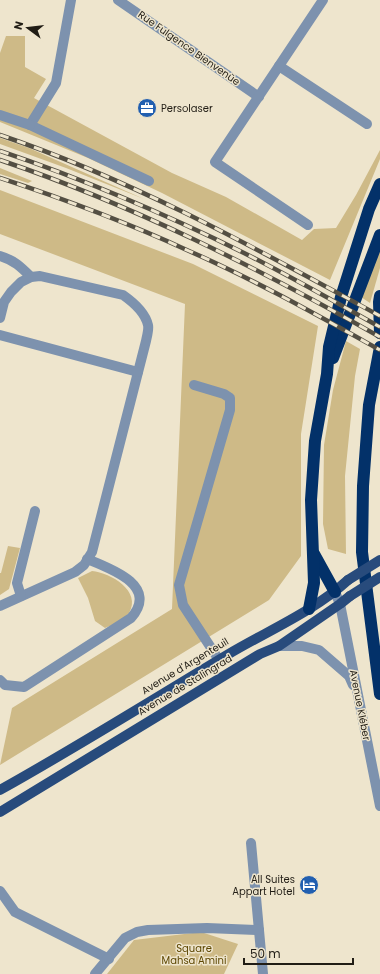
<svg xmlns="http://www.w3.org/2000/svg" width="380" height="974" viewBox="0 0 380 974" font-family="Poppins,sans-serif">
<style>
.green{fill:#ceba87}
.lines{fill:none;stroke-linecap:round;stroke-linejoin:round}
.minor{stroke:#7d92ae;stroke-width:10}
.major{stroke:#284b7c;stroke-width:10}
.highway{stroke:#033169;stroke-width:12}
.rail-casing{stroke:#544f43;stroke-width:4.5}
.rail{stroke:#eee5cd;stroke-width:3;stroke-dasharray:9;stroke-linecap:butt}
.major-bridge{stroke:#284b7c;stroke-width:10}
.labels{text-anchor:middle;dominant-baseline:central;stroke-width:3;stroke-linejoin:round;paint-order:stroke}
.street-label{font-size:10px;fill:#211d15;stroke:#eee5cd}
.poi-label{font-size:10px;fill:#211d15;stroke:#eee5cd;text-anchor:start}
.park-label{font-size:10px;fill:#5c4600;stroke:#eee5cd}
</style>
<rect width="100%" height="100%" fill="#eee5cd"/>
<g class="green">
<path d="M6 36H25V67L46 79 34 98 172 173 226 197 302 240 314 229 336 228 356 195 380 150V159L330 280 162 193 88 158 0 122V53Z"/>
<path d="M0 138 29 148 144 199 66 168 0 144Z"/>
<path d="M0 168 32 181 28 183 0 174Z"/>
<path d="M0 190 193 264 318 326 301 434V556L269 600 0 765 12 708 172 609 185 304 0 234Z"/>
<path d="M380 247V268L370 303 361 297Z"/>
<path d="M346 341 360 349 355 376 345 476 346 554 328 549 323 524 324 445 333 390Z"/>
<path d="M8 546 20 548 9 589 0 595V573H1Z"/>
<path d="M92 571C111 573 142 591 129 613 125 620 112 625 105 628L95 621 88 598 78 578Z"/>
<path d="M201 932 238 944 224 974H107L134 940Z"/>
</g>
<g class="lines">
<g class="minor">
<path d="M71 0 56 83 30 125 149 181"/>
<path d="M118 0 259 97"/>
<path d="M279 66 367 124"/>
<path d="M0 115 30 125"/>
<path d="M308 225 215 162 323 0"/>
<path d="M0 256C14 260 21 267 31 277"/>
<path d="M0 318 4 302 11 292 21 282 31 277 40 276 123 295C133 302 145 312 148 325 149 329 147 336 146 341L92 552 84 565 75 572 0 606"/>
<path d="M0 335 138 372"/>
<path d="M194 385 224 394 230 398V410L179 585 183 605 219 660"/>
<path d="M335 592 340 604 380 806"/>
<path d="M21 596 17 583 35 511"/>
<path d="M279 646H302L319 650 349 676 353 685"/>
<path d="M0 680 5 685 24 687 131 618C159 586 112 569 87 559"/>
<path d="M251 843 263 974"/>
<path d="M0 891 15 912 109 959"/>
<path d="M95 974 125 938 137 932 148 930 207 928 259 930"/>
</g>
<g class="major">
<path d="M0 790C77 747 152 700 227 655 267 631 313 612 348 580"/>
<path d="M0 812 260 654 279 646 340 604 350 596"/>
</g>
<g class="highway">
<path d="M380 296 379 302 380 333"/>
<path d="M380 347 369 405 363 486 362 552 380 694"/>
<path d="M333 358 380 235"/>
<path d="M314 554 335 592"/>
<path d="M309 609 314 583 311 500 315 441 327 374 329 347 341 297 369 209 380 184"/>
</g>
<g class="rail-casing">
<g id="rail">
<path d="M0 135C133 180 257 249 380 316"/>
<path d="M0 151C83 179 165 214 244 253 290 276 335 302 380 327"/>
<path d="M0 160C133 205 258 268 380 337"/>
<path d="M0 178C64 199 128 223 189 251 255 280 317 315 380 350"/>
</g>
</g>
<use href="#rail" class="rail"/>
<g class="major-bridge">
<path d="M348 580 380 560"/>
<path d="M350 596 380 577"/>
</g>
</g>
<defs>
<g id="office-disc" transform="scale(1)"><circle r="9.5" fill="#215fb0" stroke="#eee5cd"/><path d="M-6-3h4V-5.5h4V-3h4V5H-6ZM-1-4.5V-3h2v-1.5ZM-6 0V1H6V0Z" fill="#fff"/></g>
<g id="hotel-disc" transform="scale(1)"><circle r="9.5" fill="#215fb0" stroke="#eee5cd"/><path d="M-6-4.5h1.5V1H6V5H4.5V3h-9V5H-6ZM-4 0a1.8 1.8 0 1 1 3.6 0ZM.5 0V-2.5h3Q6-2.5 6 0Z" fill="#fff"/></g>
</defs>
<g fill-rule="evenodd">
<use href="#office-disc" x="147" y="108"/>
<use href="#hotel-disc" x="309" y="885"/>
</g>
<g class="labels">
<g class="street-label">
<text transform="translate(189 48) rotate(35)">Rue Fulgence Bienvenüe</text>
<text transform="translate(185 666) rotate(-31)">Avenue d'Argenteuil</text>
<text transform="translate(185 685) rotate(-31)">Avenue de Stalingrad</text>
<text transform="translate(360 705) rotate(79)">Avenue Kléber</text>
</g>
<g class="poi-label">
<text x="161" y="108">Persolaser</text>
<text x="295" y="879" text-anchor="end">All Suites<tspan x="295" dy="12">Appart Hotel</tspan></text>
</g>
<g class="park-label">
<text x="194" y="948">Square<tspan x="194" dy="12">Mahsa Amini</tspan></text>
</g>
</g>
<g transform="translate(28 28) rotate(285)" stroke="#eee5cd" stroke-width="3" paint-order="stroke">
<path d="M0-3L7 15L0 10L-7 15Z" fill="#211d15"/>
<text y="-6" font-size="11" font-weight="bold" text-anchor="middle" fill="#211d15">N</text>
</g>
<path d="M244 958v6h109v-6" fill="none" stroke="#211d15" stroke-width="2"/>
<text x="250" y="958" font-size="12" fill="#211d15" stroke="#eee5cd" stroke-width="3" paint-order="stroke">50 m</text>
</svg>
